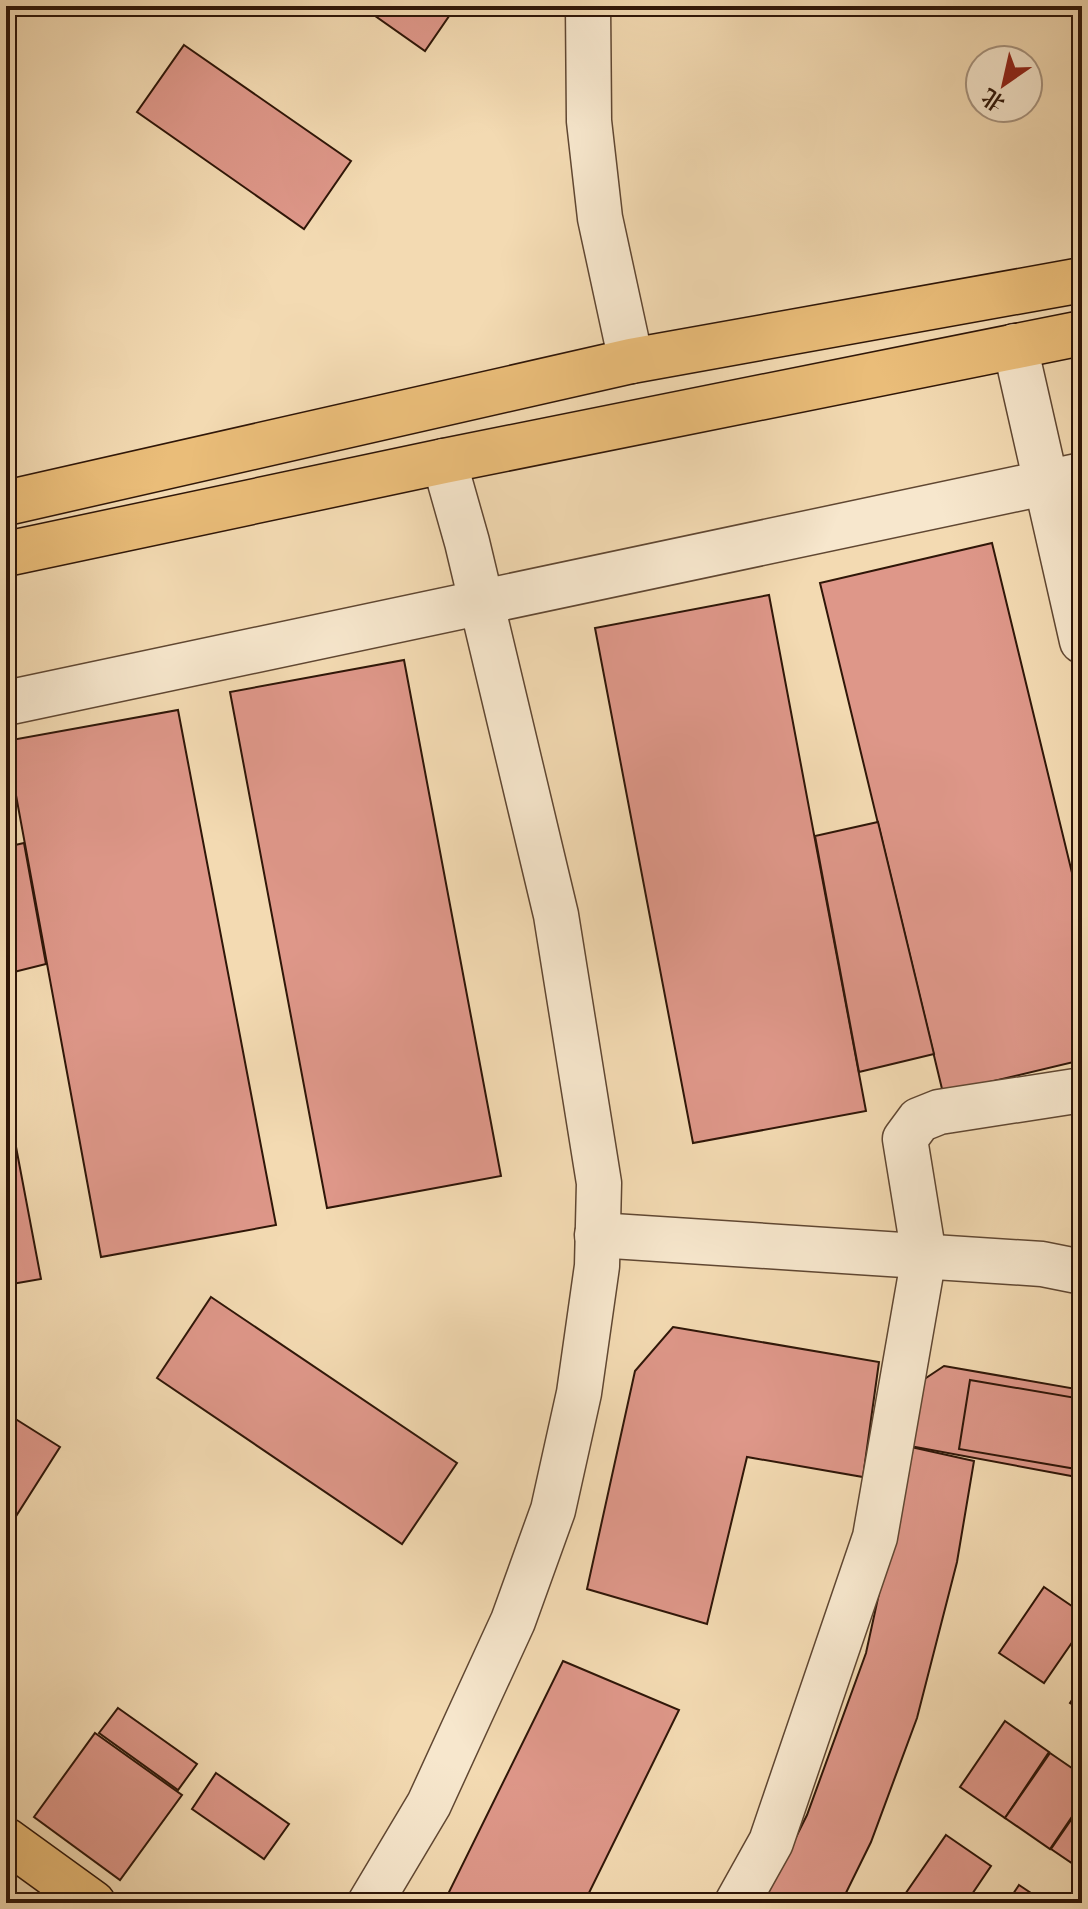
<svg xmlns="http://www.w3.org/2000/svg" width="1088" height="1909" viewBox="0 0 1088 1909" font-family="'Old Standard TT','Noto Serif SC',serif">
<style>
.building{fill:#de9789;stroke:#2f1608;stroke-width:2}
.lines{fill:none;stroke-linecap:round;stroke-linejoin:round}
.minor-casing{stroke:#604732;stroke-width:47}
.major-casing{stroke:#2f1608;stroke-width:47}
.highway-casing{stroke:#2f1608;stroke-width:47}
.minor{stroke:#f7e7cd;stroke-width:44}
.major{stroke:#eabd79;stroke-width:44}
.highway{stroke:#eabd79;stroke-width:44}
</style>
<rect width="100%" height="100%" fill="#f3dab2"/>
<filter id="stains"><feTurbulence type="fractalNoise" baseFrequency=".0025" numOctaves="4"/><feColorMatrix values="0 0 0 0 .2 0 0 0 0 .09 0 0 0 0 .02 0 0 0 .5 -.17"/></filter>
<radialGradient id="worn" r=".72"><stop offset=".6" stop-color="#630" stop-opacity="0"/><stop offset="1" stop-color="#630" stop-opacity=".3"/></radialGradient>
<g class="building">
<path d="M361 6H456L425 51Z"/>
<path d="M184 45 351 161 304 229 137 112Z"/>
<path d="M992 543 1082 914V1060L943 1093 820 583Z"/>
<path d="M769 595 866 1111 693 1143 595 628Z"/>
<path d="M404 660 501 1176 327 1208 230 692Z"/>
<path d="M178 710 276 1225 101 1257 6 741Z"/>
<path d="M878 822 934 1054 859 1072 815 836Z"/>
<path d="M24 843 46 964 6 974V847Z"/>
<path d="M6 1094 41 1279 6 1285Z"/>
<path d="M211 1297 457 1463 402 1544 157 1378Z"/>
<path d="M673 1327 879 1362 863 1477 747 1457 707 1624 587 1589 635 1371Z"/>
<path d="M944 1366 1082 1390V1478L910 1446 920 1382Z"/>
<path d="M970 1380 1082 1399V1470L959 1449Z"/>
<path d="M6 1413 60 1447 6 1532Z"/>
<path d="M911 1447 974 1461 957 1562 917 1718 871 1842 841 1903H763L807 1815 866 1653Z"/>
<path d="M1044 1587 1082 1613V1628L1044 1683 999 1653Z"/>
<path d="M563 1661 679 1710 584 1903H452L449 1892Z"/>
<path d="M1082 1685V1711L1070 1703Z"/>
<path d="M118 1708 197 1764 178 1790 99 1733Z"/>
<path d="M1005 1721 1049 1752 1005 1818 960 1787Z"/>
<path d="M95 1733 182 1795 120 1880 34 1817Z"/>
<path d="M1050 1753 1082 1775V1802L1050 1849 1005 1818Z"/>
<path d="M216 1773 289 1824 264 1859 192 1809Z"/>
<path d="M1082 1804V1870L1051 1849Z"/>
<path d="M946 1835 991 1866 966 1903H905L901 1900Z"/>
<path d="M1019 1885 1046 1903H1007Z"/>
</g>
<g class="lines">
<g class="minor-casing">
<g id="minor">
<path d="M588 6 589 121 600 218 631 361"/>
<path d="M1015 346 1082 641"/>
<path d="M6 703 1082 475"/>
<path d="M597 1235 1042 1264 1082 1272"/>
<path d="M370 1903 429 1804 513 1621 553 1510 579 1393 597 1266 599 1183 556 915 467 542 444 461"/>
<path d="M737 1903 771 1842 875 1537 924 1256 905 1139 919 1120 939 1112 1082 1090"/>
</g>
</g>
<g class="major-casing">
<path id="major" d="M6 1840 93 1903"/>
</g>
<g class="highway-casing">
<g id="highway">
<path d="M6 503 631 361 1082 280"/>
<path d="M6 554 444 461 1082 333"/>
</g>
</g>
<use href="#minor" class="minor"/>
<use href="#major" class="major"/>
<use href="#highway" class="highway"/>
</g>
<rect width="1088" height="1909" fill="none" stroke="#f3dab2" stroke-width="32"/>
<rect x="8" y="8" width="1072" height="1893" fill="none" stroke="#2f1608" stroke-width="4"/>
<rect x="16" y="16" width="1056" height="1877" fill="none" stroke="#2f1608" stroke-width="2"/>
<g transform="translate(1004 84) rotate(214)"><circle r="38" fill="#f7e7cd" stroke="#a7937e" stroke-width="2"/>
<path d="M0-6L14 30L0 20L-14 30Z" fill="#8f2418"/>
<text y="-12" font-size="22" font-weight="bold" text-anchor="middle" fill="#2f1608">北</text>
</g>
<rect width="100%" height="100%" filter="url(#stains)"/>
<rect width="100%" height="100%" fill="url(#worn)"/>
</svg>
